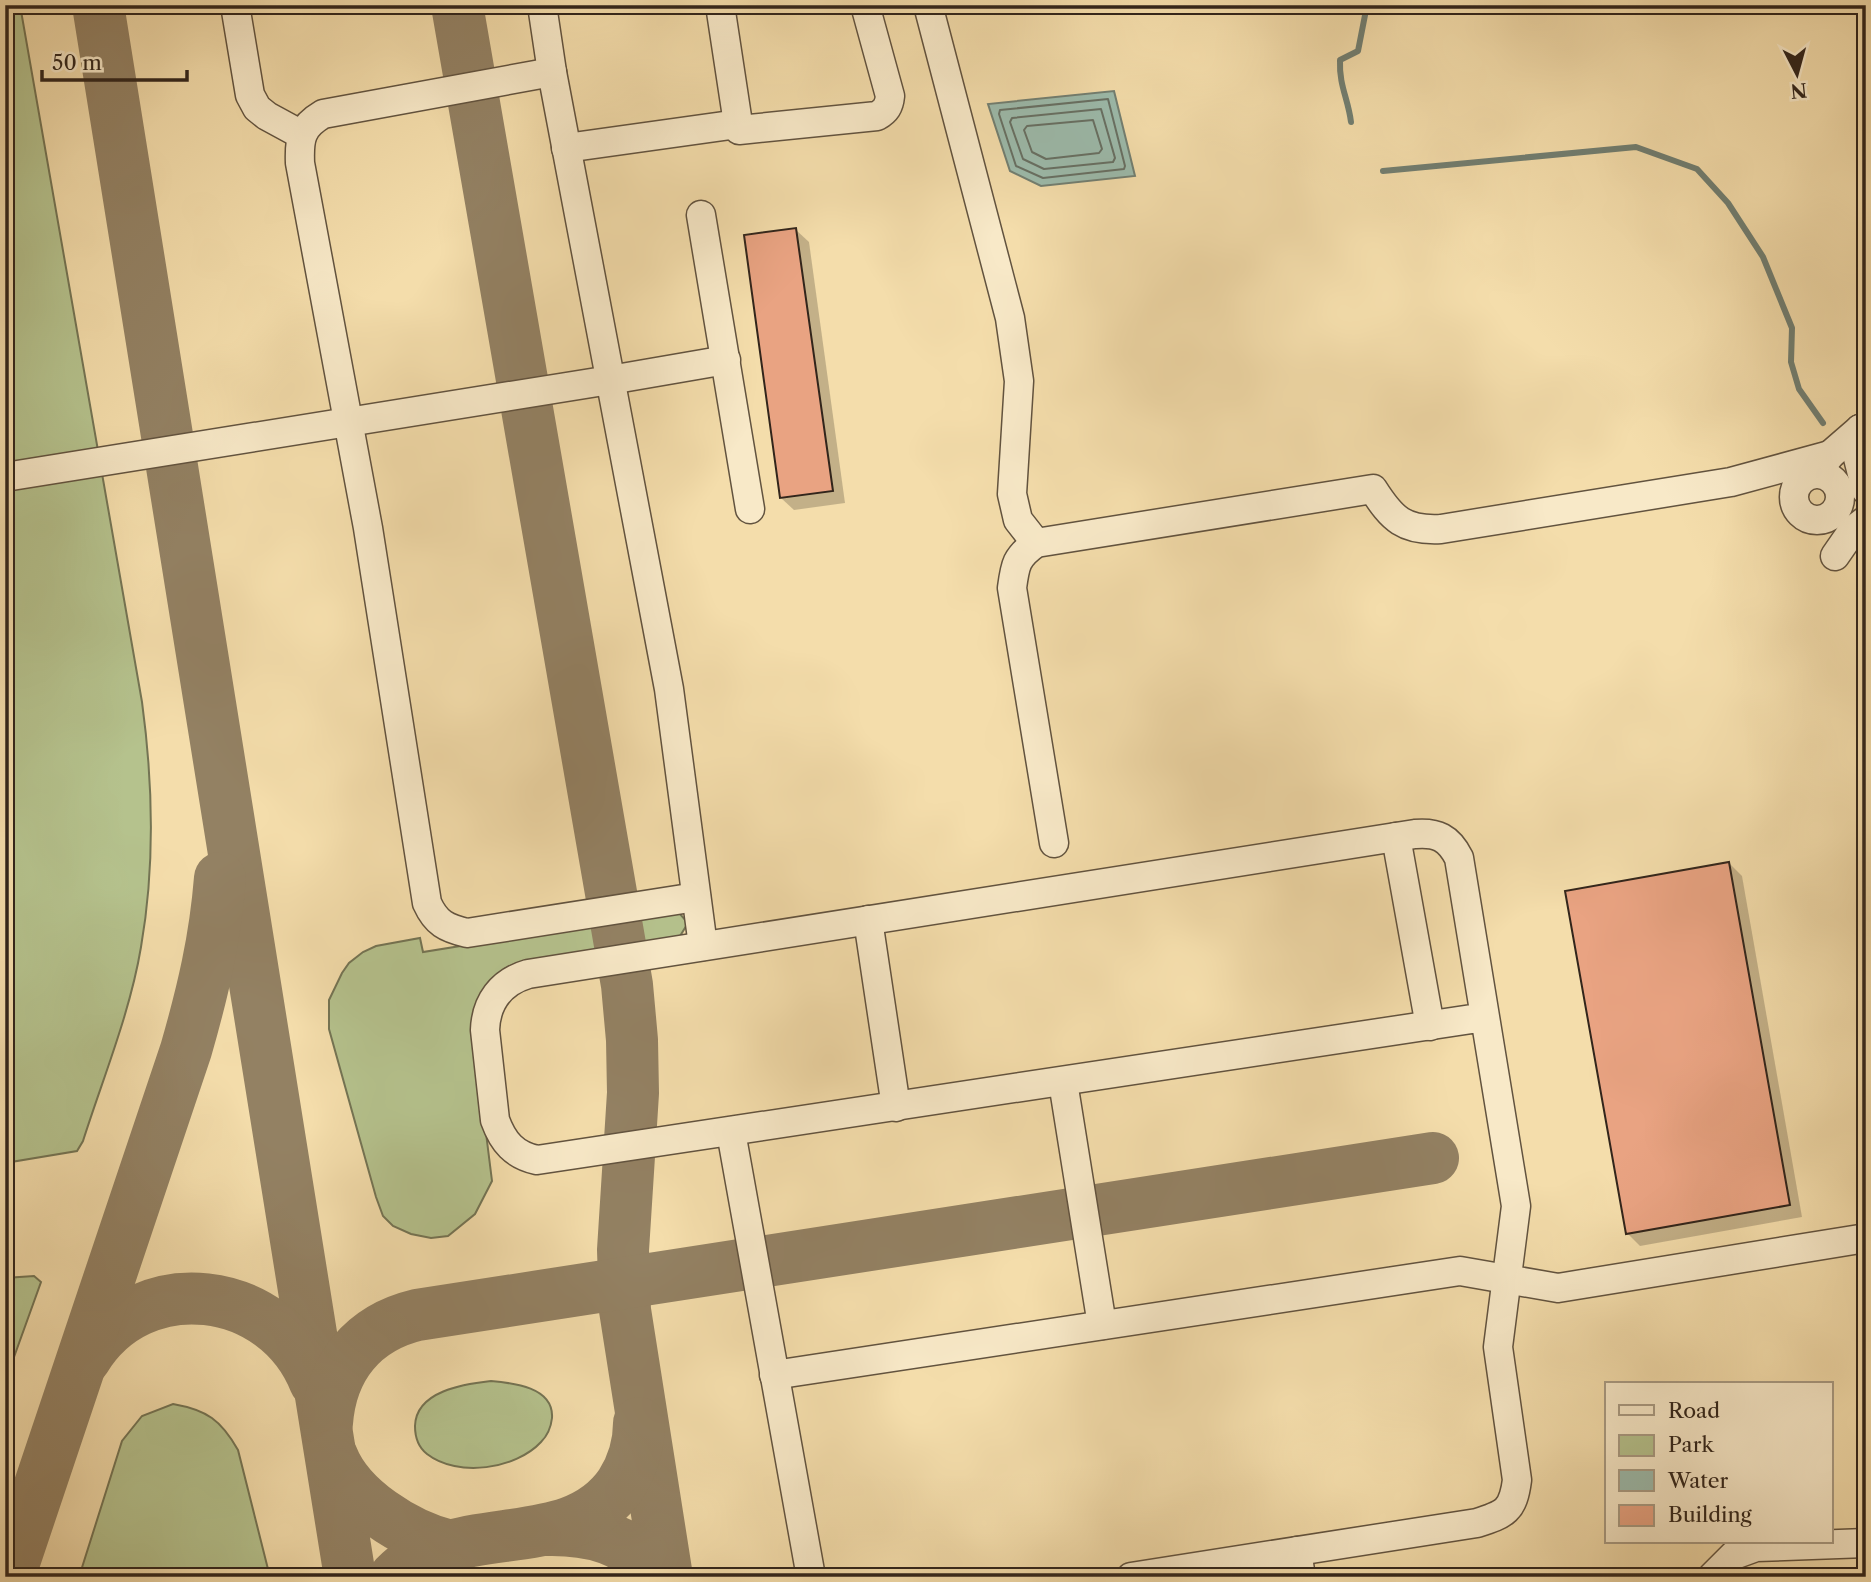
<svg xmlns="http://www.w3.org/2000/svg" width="1871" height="1582" viewBox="0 0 1871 1582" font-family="'Libre Caslon Text',serif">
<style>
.green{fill:#b5c28d;stroke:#747454;stroke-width:2}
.water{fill:#9cbbac;stroke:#727f72;stroke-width:2}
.shadow{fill:#0003}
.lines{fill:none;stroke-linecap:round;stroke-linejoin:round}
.shore{stroke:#677064;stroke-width:2}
.stream{stroke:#727f72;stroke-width:6}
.taxiway{stroke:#938163;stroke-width:52}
.building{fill:#e9a382;stroke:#32251b;stroke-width:2}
.minor-casing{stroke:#62533f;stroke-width:31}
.minor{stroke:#f8e9c8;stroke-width:28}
</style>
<rect width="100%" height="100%" fill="#f4ddab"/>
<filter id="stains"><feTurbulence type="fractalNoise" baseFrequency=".00286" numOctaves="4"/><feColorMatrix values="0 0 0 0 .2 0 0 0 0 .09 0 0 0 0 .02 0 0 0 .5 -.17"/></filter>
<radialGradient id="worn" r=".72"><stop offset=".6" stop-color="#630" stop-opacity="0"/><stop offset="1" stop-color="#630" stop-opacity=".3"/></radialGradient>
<g class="green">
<path d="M5 5H20L142 702C153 783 155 867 141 947 130 1013 103 1078 83 1141L77 1151 5 1163Z"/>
<path d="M670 912 680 914 688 923 680 936 517 963 504 969 493 978 484 990 474 1037 492 1181 475 1214 448 1236 431 1238 411 1234 393 1226 383 1216 376 1197 329 1029V1000L342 973 349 963 363 952 376 946 420 938 423 952Z"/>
<path d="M34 1276 41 1282 5 1382V1278Z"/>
<path d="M491 1381C513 1383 554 1387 552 1418 551 1427 548 1435 541 1442 516 1469 458 1478 427 1454 418 1447 415 1437 415 1426 416 1391 464 1384 491 1381Z"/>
<path d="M173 1404C207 1410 221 1420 238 1450L270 1577H79L122 1441 142 1416Z"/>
</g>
<path class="water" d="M1114 91 1135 176 1041 186 1010 171 988 104Z"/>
<g class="shadow">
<path d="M796 230 809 242 845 503 794 510 781 498Z"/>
<path d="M1729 863 1742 876 1802 1217 1640 1246 1627 1233Z"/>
</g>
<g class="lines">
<g class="shore">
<path d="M1108 99 1125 166 1124 169 1043 178 1016 166 999 114 1000 110Z"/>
<path d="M1101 109 1115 158 1113 162 1044 169 1023 159 1010 122 1012 118Z"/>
<path d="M1093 120 1102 149 1099 153 1046 159 1032 152 1024 130 1027 126Z"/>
</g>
<g class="stream">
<path d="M1351 122C1348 98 1339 86 1340 60L1358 51 1367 5"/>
<path d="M1383 171 1636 147 1697 169 1728 203 1763 257 1792 328 1791 362 1799 389 1823 423"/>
</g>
<g class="taxiway">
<path d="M98 5 350 1577"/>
<path d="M457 5 627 985 632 1040 633 1093 623 1250 625 1310 667 1577"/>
<path d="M85 1359C141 1267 276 1284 315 1382"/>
<path d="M327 1423C331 1367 363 1328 417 1315L1433 1158"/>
<path d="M332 1456C349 1500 406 1535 450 1546"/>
<path d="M546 1530C588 1529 633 1538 656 1577"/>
<path d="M9 1577 186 1050C203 991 215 940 220 878"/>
<path d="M395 1577C456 1513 569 1560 621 1484 633 1465 639 1445 639 1423"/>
</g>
</g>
<g class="building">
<path d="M796 228 833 491 780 498 744 235Z"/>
<path d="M1729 862 1790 1205 1626 1234 1565 891Z"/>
</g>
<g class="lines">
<g class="minor-casing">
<g id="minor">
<path d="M235 5 250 95 257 108 267 116 302 135"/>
<path d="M542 5 552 72 669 689 703 946"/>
<path d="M720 5 739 130 877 116C886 111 889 106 890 96L865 5"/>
<path d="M928 5 1010 318 1019 381 1012 494 1018 520 1036 543"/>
<path d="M552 72 323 114C301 127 299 138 300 163L368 528 427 903C436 923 446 928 467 933L696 897"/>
<path d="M566 148 738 124"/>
<path d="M701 215 750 509"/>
<path d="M1860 429 1854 442 1866 490"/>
<path d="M1819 469 1830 455 1860 429 1866 427"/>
<circle cx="1817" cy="497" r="23"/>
<path d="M5 477 610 380 726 360"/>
<path d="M1835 556 1853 530 1866 520"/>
<path d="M1396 837 1430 1026"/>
<path d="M1054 843 1012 588C1015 565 1016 557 1036 543L1373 489C1392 519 1404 531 1441 529L1731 482 1830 455"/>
<path d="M868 920 896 1107"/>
<path d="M1063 1082 1102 1325"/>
<path d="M731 1132 811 1577"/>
<path d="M774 1375 1460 1271 1558 1288 1866 1238"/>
<path d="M1297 1551 1301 1577"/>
<path d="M1131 1577 1477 1523C1505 1514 1513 1511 1517 1480L1498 1347 1516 1206 1459 858C1449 838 1437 832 1415 834L528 974C501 982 486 1002 485 1030L495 1120C503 1142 514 1155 537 1160L1485 1017"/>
<path d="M1712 1577 1734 1555 1756 1547 1866 1543"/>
</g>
</g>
<use href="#minor" class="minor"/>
</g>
<rect width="1871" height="1582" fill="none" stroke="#f4ddab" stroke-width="28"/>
<rect x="7" y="7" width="1857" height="1568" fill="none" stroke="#32251b" stroke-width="3.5"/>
<rect x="14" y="14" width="1843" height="1554" fill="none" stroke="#32251b" stroke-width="2"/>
<rect x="1605" y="1382" width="228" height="161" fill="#f8e9c8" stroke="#a99b83" stroke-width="2"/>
<rect x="1619" y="1405" width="35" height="10" fill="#f8e9c8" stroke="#a99b83" stroke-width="2"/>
<text x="1668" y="1418" font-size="21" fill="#32251b">Road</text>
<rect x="1619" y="1435" width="35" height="21" fill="#b5c28d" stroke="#a99b83" stroke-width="2"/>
<text x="1668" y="1452" font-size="21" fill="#32251b">Park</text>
<rect x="1619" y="1470" width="35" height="21" fill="#9cbbac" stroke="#a99b83" stroke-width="2"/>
<text x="1668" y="1488" font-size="21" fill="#32251b">Water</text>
<rect x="1619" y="1505" width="35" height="21" fill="#e9a382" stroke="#a99b83" stroke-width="2"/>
<text x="1668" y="1522" font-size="21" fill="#32251b">Building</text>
<g transform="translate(1797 74) rotate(174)" stroke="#f8e9c8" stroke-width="5" paint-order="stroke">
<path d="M0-5L12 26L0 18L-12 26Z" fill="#32251b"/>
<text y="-10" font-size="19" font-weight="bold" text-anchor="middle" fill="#32251b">N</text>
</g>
<path d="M42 70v10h145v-10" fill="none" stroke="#32251b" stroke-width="3.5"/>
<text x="52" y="70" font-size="21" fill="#32251b" stroke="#f8e9c8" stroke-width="5" paint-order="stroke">50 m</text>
<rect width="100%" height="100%" filter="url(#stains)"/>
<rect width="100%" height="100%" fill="url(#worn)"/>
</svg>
